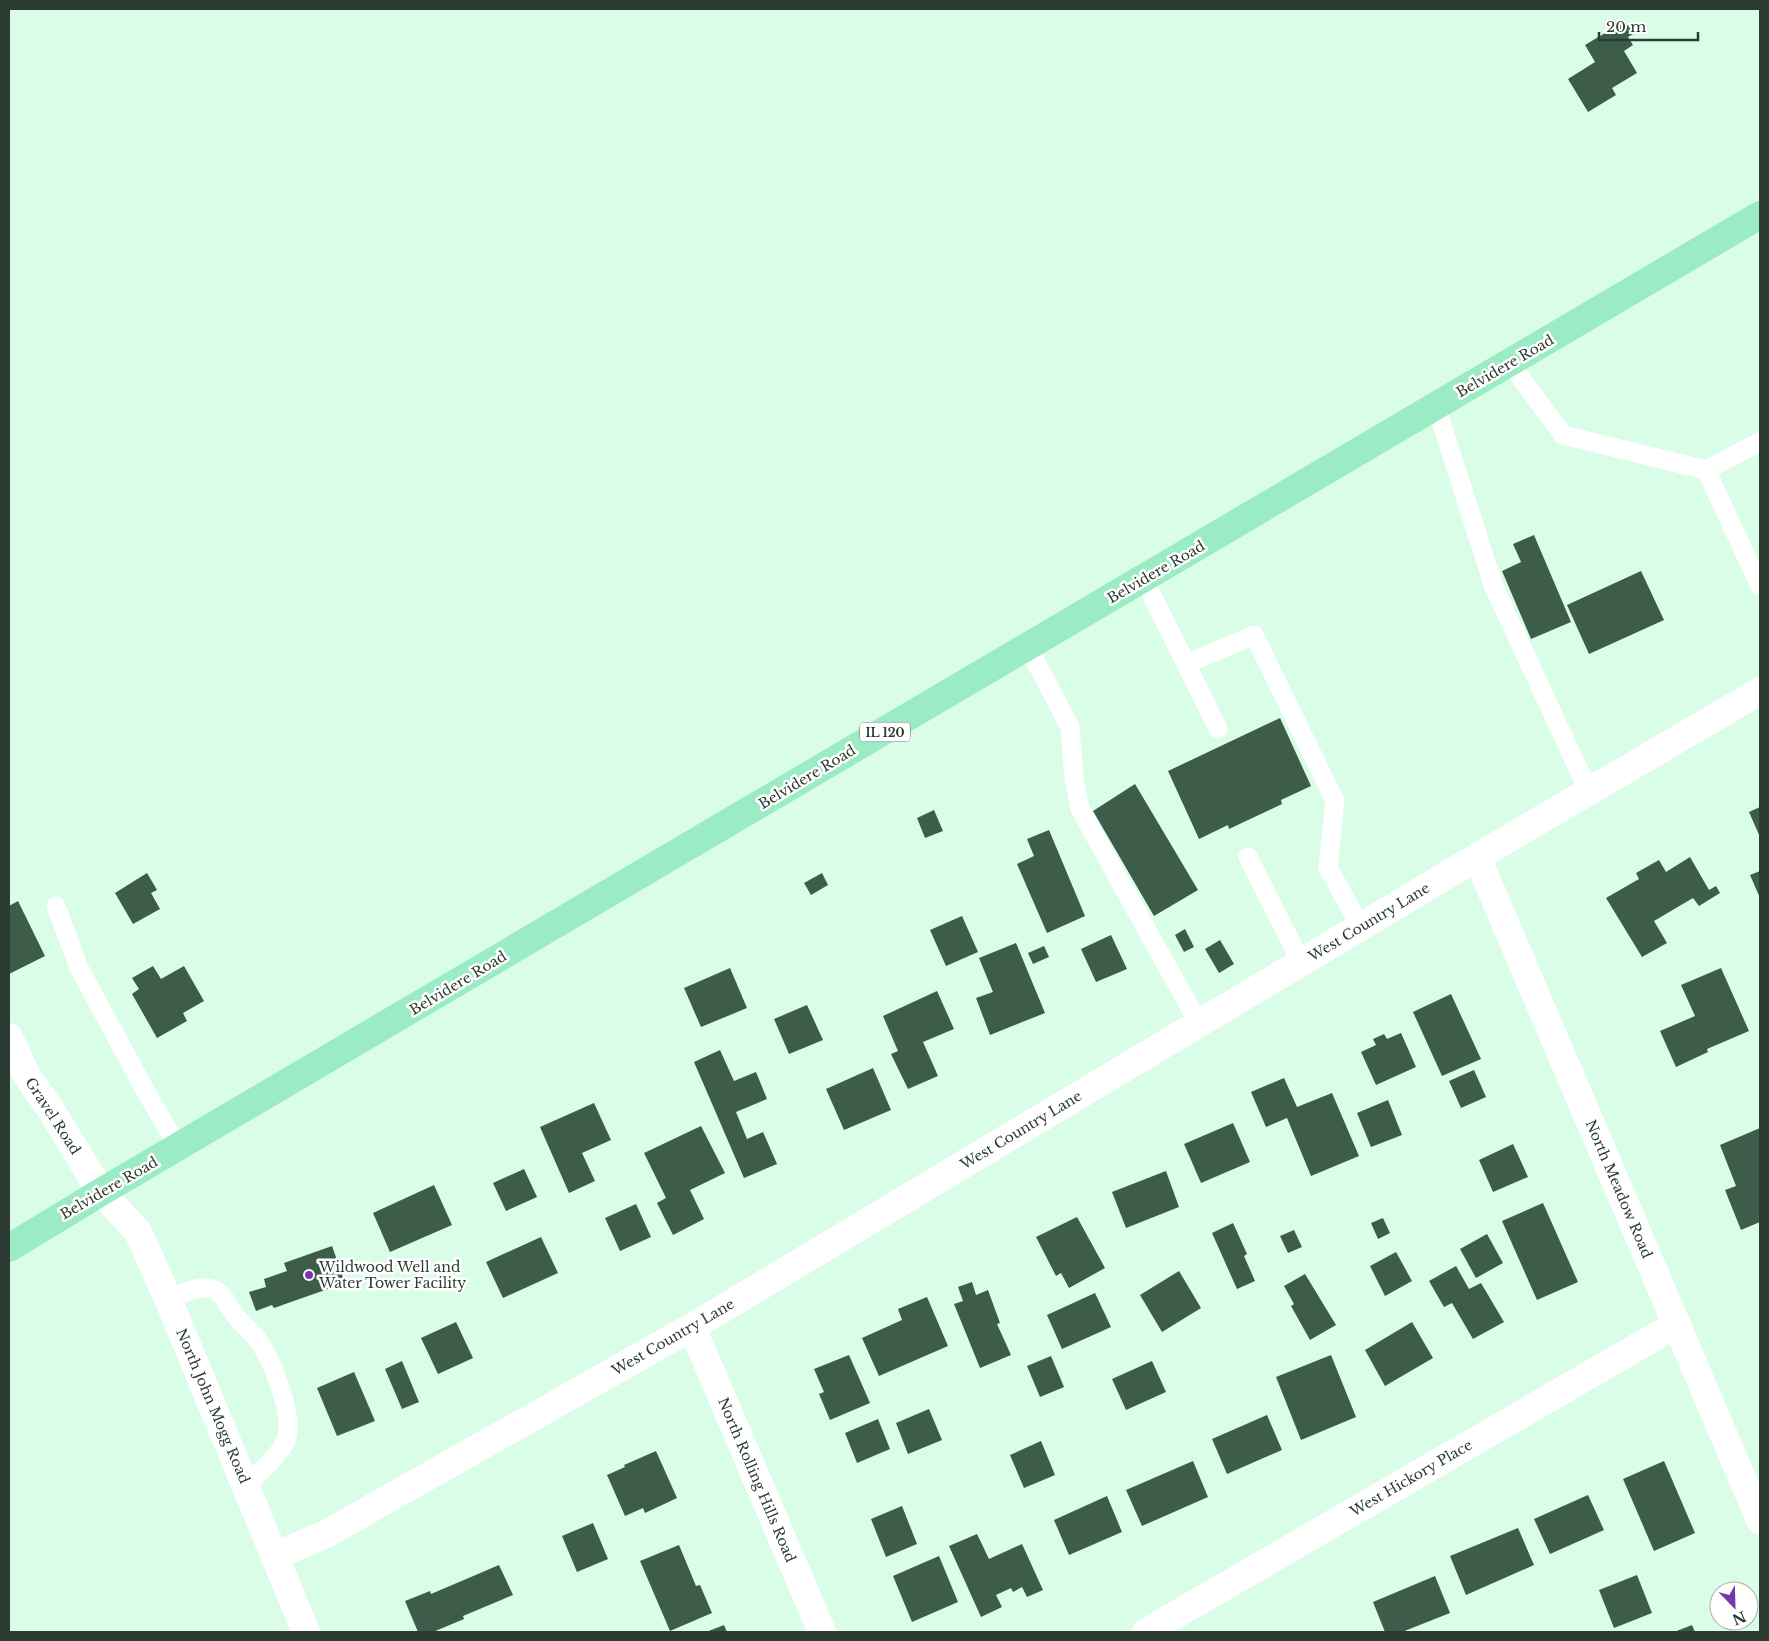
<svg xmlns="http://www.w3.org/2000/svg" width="1769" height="1641" viewBox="0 0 1769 1641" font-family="'Libre Baskerville',serif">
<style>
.building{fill:#3d5c4a}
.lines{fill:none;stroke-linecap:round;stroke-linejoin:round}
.service{stroke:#fff;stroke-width:19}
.minor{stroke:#fff;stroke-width:28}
.primary{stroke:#9becc4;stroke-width:28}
.poi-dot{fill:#7b37aa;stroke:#fff;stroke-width:2}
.labels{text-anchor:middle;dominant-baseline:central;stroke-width:5;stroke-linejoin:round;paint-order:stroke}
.shield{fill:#fff;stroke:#6c7670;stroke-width:1}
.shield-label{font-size:12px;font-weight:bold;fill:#2d3c33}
.street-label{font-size:14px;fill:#2d3c33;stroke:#fff}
.poi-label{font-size:14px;fill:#2d3c33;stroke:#fff;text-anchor:start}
</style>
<rect width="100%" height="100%" fill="#d9fde7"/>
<g class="building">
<path d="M1620 24 1622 28 1628 25 1633 34 1628 37 1633 45 1624 51 1637 73 1612 88 1616 95 1588 112 1568 79 1595 62 1585 45Z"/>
<path d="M1534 535 1571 622 1531 639 1502 571 1521 562 1513 544Z"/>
<path d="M1641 571 1664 620 1589 654 1567 605Z"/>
<path d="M1280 718 1311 786 1281 800 1282 804 1229 829 1228 825 1199 839 1168 771Z"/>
<path d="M1135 784 1198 890 1154 916 1093 811Z"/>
<path d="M1760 807V837L1749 812Z"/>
<path d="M934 810 943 831 925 838 917 818Z"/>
<path d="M1049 830 1085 916 1047 933 1017 864 1034 856 1027 839Z"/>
<path d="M1690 857 1709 890 1716 886 1720 893 1699 906 1693 898 1654 921 1667 943 1642 957 1606 898 1639 879 1636 873 1659 860 1666 872Z"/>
<path d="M1760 871V898L1750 875Z"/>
<path d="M147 873 157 890 151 893 160 909 133 924 115 893Z"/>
<path d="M822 873 828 885 811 895 804 883Z"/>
<path d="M18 901 45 956 9 974V906Z"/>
<path d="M962 916 978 952 946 966 930 930Z"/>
<path d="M1185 929 1194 947 1184 952 1175 935Z"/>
<path d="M1111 935 1127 969 1096 982 1081 949Z"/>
<path d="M1220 940 1234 964 1219 973 1205 949Z"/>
<path d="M1016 943 1045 1013 990 1035 976 998 993 992 979 958Z"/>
<path d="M1044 946 1049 957 1033 964 1028 953Z"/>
<path d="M153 966 161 979 184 966 204 1001 183 1013 187 1021 157 1038 132 994 139 989 132 978Z"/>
<path d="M730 968 747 1008 701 1027 684 988Z"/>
<path d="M1721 968 1749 1031 1707 1049 1708 1052 1676 1067 1660 1031 1695 1016 1681 985Z"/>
<path d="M937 991 954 1029 923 1042 938 1076 908 1089 891 1054 898 1051 883 1016Z"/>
<path d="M1451 994 1481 1059 1442 1076 1413 1012Z"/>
<path d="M807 1005 823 1040 789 1054 774 1019Z"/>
<path d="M1401 1033 1416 1067 1376 1085 1361 1052 1376 1045 1373 1039 1384 1034 1387 1039Z"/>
<path d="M720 1050 734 1081 756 1072 767 1099 736 1112 747 1139 763 1132 777 1164 744 1178 694 1062Z"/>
<path d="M873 1068 891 1110 844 1130 826 1089Z"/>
<path d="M1474 1070 1486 1097 1461 1108 1449 1081Z"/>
<path d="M1284 1078 1297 1107 1332 1093 1359 1156 1311 1176 1287 1118 1266 1127 1251 1092Z"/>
<path d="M1388 1100 1402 1135 1371 1147 1357 1113Z"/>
<path d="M594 1103 611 1140 582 1153 595 1181 569 1193 540 1127Z"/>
<path d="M1233 1123 1250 1162 1201 1183 1184 1144Z"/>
<path d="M701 1126 725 1173 690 1190 704 1219 673 1235 657 1203 666 1198 644 1153Z"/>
<path d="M1760 1128V1222L1741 1230 1725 1190 1736 1186 1720 1145Z"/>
<path d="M1513 1144 1528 1177 1493 1192 1479 1160Z"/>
<path d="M524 1169 537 1197 506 1211 493 1183Z"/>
<path d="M1166 1171 1179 1207 1126 1228 1112 1192Z"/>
<path d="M434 1185 452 1225 390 1252 373 1213Z"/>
<path d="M1543 1203 1578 1282 1537 1300 1502 1221Z"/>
<path d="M636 1204 651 1237 620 1251 605 1218Z"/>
<path d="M1077 1217 1105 1268 1069 1288 1061 1273 1056 1276 1036 1237Z"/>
<path d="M1383 1218 1390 1233 1378 1239 1371 1223Z"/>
<path d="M1233 1223 1247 1254 1244 1256 1255 1281 1237 1289 1212 1233Z"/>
<path d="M1294 1230 1302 1247 1288 1253 1280 1236Z"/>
<path d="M1487 1234 1503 1263 1476 1278 1460 1249Z"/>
<path d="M541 1237 558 1273 503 1298 486 1262Z"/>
<path d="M332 1246 345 1283 274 1308 272 1305 256 1311 249 1292 266 1287 264 1279 287 1271 284 1263Z"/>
<path d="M1396 1252 1412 1281 1385 1296 1370 1266Z"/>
<path d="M1456 1266 1469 1289 1481 1283 1504 1322 1473 1339 1452 1303 1444 1307 1429 1281Z"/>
<path d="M1179 1271 1201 1308 1162 1332 1140 1295Z"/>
<path d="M1305 1274 1336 1325 1310 1340 1291 1306 1294 1304 1284 1286Z"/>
<path d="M972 1282 976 1295 988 1290 1000 1323 997 1324 1011 1355 980 1368 954 1304 963 1301 958 1287Z"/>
<path d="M1095 1293 1111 1327 1062 1349 1047 1315Z"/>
<path d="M927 1297 948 1346 879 1376 862 1338 902 1320 898 1309Z"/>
<path d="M456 1322 473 1358 438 1374 421 1338Z"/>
<path d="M1412 1322 1433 1358 1385 1386 1365 1350Z"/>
<path d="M849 1355 870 1403 830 1420 819 1394 824 1392 814 1369Z"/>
<path d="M1331 1355 1356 1417 1301 1440 1276 1377Z"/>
<path d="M1051 1356 1064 1387 1040 1397 1027 1366Z"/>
<path d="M402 1361 419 1402 402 1409 385 1369Z"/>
<path d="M1152 1361 1166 1392 1126 1410 1112 1379Z"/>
<path d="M354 1372 375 1421 337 1436 317 1388Z"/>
<path d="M929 1409 942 1440 908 1454 896 1423Z"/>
<path d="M1267 1415 1282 1450 1227 1474 1212 1439Z"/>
<path d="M878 1419 890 1449 857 1463 845 1433Z"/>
<path d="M1041 1441 1055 1475 1024 1488 1010 1455Z"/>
<path d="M656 1451 677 1498 645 1513 643 1508 625 1516 607 1475 625 1467 624 1465Z"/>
<path d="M1193 1461 1208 1497 1142 1526 1126 1490Z"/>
<path d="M1664 1461 1695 1533 1654 1551 1623 1479Z"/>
<path d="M1588 1495 1604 1530 1550 1554 1534 1519Z"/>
<path d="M1107 1496 1122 1532 1069 1555 1054 1520Z"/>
<path d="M902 1506 917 1544 886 1557 871 1519Z"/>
<path d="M593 1523 608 1559 577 1572 562 1536Z"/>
<path d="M1518 1528 1534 1565 1466 1595 1450 1556Z"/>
<path d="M977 1534 989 1559 1022 1544 1043 1590 1027 1597 1022 1587 1013 1592 1011 1588 996 1595 1002 1607 981 1617 949 1546Z"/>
<path d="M679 1545 696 1586 700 1585 712 1613 670 1631 640 1561Z"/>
<path d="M939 1556 958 1602 912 1622 893 1576Z"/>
<path d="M499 1565 513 1595 463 1616 464 1619 433 1632H418L405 1601 430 1591 431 1594Z"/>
<path d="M1637 1575 1652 1613 1614 1628 1599 1590Z"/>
<path d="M1435 1576 1450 1613 1402 1632H1385L1373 1602Z"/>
<path d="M724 1625 727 1632H706Z"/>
<path d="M1692 1625 1695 1632H1674Z"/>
</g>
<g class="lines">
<g class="service">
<path d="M1510 363 1563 435 1706 470"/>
<path d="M1436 406 1494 587 1589 792"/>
<path d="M1760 442 1706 470 1760 586"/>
<path d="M1144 579 1218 729"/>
<path d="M1028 647 1070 727 1074 778 1080 809 1199 1024"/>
<path d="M1186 664 1254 635 1335 801 1328 868 1361 927"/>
<path d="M1248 857 1301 962"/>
<path d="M56 906 79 968 145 1090 179 1148"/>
<path d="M168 1299C183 1293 200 1284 215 1290 223 1293 229 1307 234 1314 241 1323 250 1330 257 1339 272 1359 295 1416 286 1440 280 1456 258 1473 246 1486"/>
</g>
<g class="minor">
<path d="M1477 857 1760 1520"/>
<path d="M9 1037 27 1076 51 1110 101 1192 138 1232 168 1299 306 1632"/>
<path d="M692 1327 822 1632"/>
<path d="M275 1556 326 1534 692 1327 1477 857 1760 691"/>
<path d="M1146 1632 1677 1324"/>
</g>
<path class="primary" d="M9 1248 101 1192 1760 215"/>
</g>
<circle class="poi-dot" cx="309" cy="1275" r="5"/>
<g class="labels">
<rect class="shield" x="860" y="722.5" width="50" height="19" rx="4"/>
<g class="shield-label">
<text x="885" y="732">IL 120</text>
</g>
<g class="street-label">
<text transform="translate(1505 366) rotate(-30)">Belvidere Road</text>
<text transform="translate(1156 572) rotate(-30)">Belvidere Road</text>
<text transform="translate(807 777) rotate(-31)">Belvidere Road</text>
<text transform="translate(1369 922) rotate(-31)">West Country Lane</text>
<text transform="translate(458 983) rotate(-31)">Belvidere Road</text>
<text transform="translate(53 1116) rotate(57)">Gravel Road</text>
<text transform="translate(1021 1130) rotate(-31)">West Country Lane</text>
<text transform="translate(109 1188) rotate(-30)">Belvidere Road</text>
<text transform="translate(1619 1189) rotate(67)">North Meadow Road</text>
<text transform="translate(673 1337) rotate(-30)">West Country Lane</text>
<text transform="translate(213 1406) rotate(67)">North John Mogg Road</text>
<text transform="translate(1411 1478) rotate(-30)">West Hickory Place</text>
<text transform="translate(757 1480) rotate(67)">North Rolling Hills Road</text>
</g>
<g class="poi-label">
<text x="319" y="1267">Wildwood Well and<tspan x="319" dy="16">Water Tower Facility</tspan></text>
</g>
</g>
<rect width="1769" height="1641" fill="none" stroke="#2d3c33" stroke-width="20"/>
<g transform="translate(1734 1606) rotate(157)"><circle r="24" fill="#ffffff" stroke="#abb1ad"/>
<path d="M0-4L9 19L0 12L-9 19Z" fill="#7b37aa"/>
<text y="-8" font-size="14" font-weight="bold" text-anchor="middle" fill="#2d3c33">N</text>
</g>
<path d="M1599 32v8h99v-8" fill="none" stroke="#2d3c33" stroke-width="2.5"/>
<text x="1606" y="32" font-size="15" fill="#2d3c33" stroke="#ffffff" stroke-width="4" paint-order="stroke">20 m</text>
</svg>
